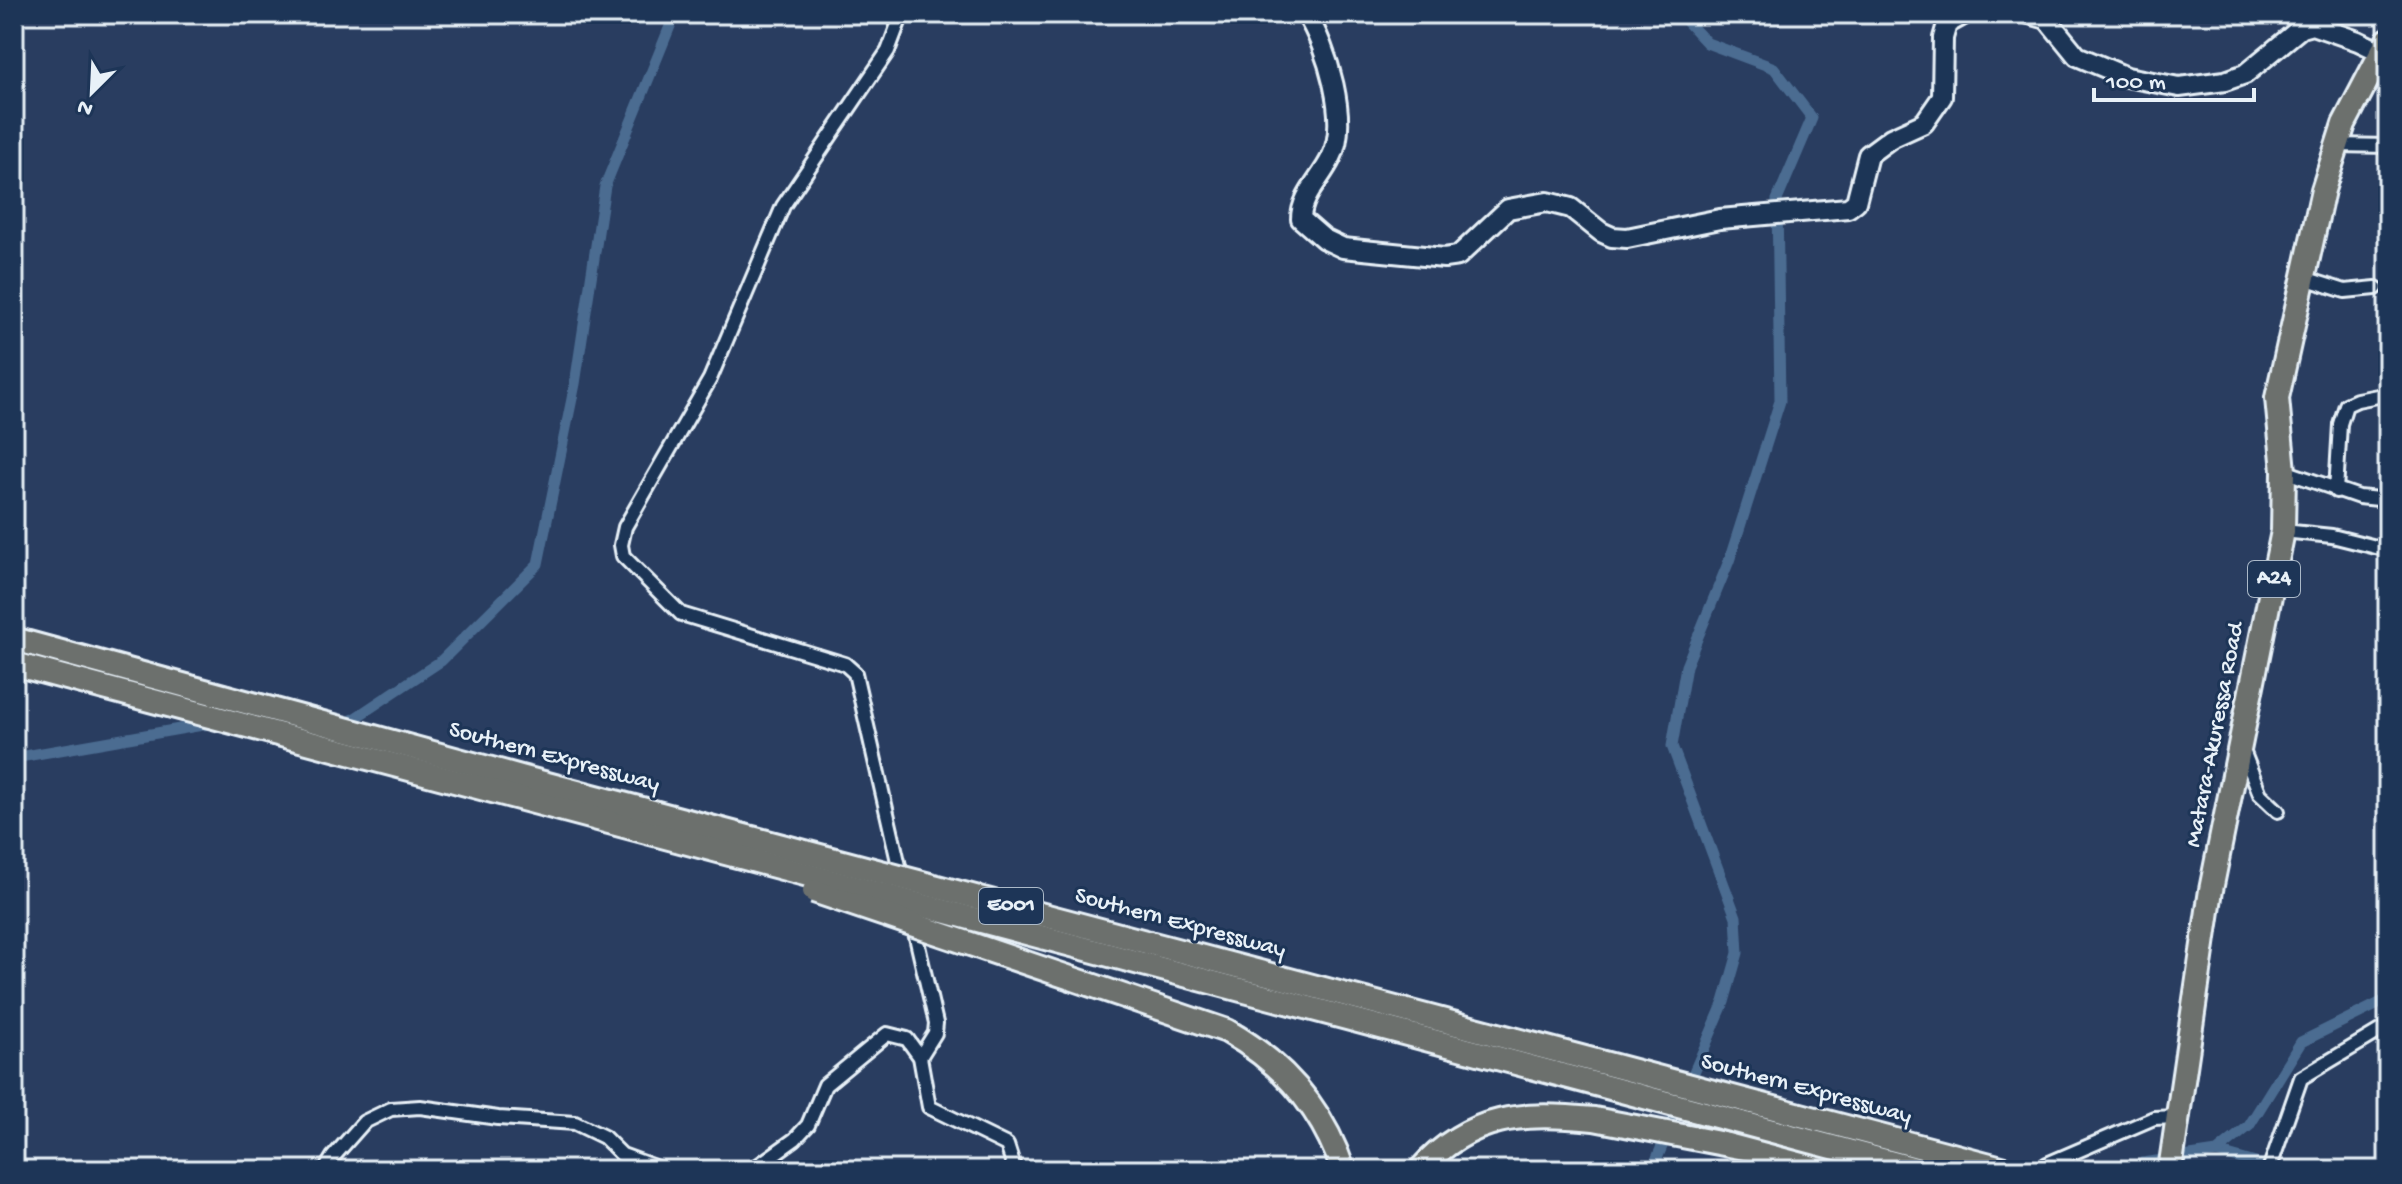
<svg xmlns="http://www.w3.org/2000/svg" width="2402" height="1184" viewBox="0 0 2402 1184" font-family="'Gochi Hand',sans-serif">
<style>
.lines{fill:none;stroke-linecap:round;stroke-linejoin:round}
.canal{stroke:#4b6c91;stroke-width:11}
.street-casing{stroke:#e8f1f8;stroke-width:18}
.secondary-casing{stroke:#e8f1f8;stroke-width:24}
.highway-casing{stroke:#e8f1f8;stroke-width:28}
.street{stroke:#1d3557;stroke-width:12}
.secondary{stroke:#1d3557;stroke-width:18}
.highway{stroke:#6c706d;stroke-width:22}
.highway-bridge-casing{stroke:#e8f1f8;stroke-width:28;stroke-linecap:butt}
.highway-bridge{stroke:#6c706d;stroke-width:22}
.labels{text-anchor:middle;dominant-baseline:central;stroke-width:6;stroke-linejoin:round;paint-order:stroke}
.shield{fill:#1d3557;stroke:#abb9c8;stroke-width:2}
.shield-label{font-size:22px;font-weight:bold;fill:#e8f1f8}
.street-label{font-size:24px;fill:#e8f1f8;stroke:#1d3557}
</style>
<rect width="100%" height="100%" fill="#293d60"/>
<filter id="ink" filterUnits="userSpaceOnUse"><feTurbulence type="fractalNoise" baseFrequency=".0125" numOctaves="2"/><feDisplacementMap in="SourceGraphic" scale="16" xChannelSelector="R" yChannelSelector="G"/><feConvolveMatrix kernelMatrix="1 2 1 2 8 2 1 2 1" color-interpolation-filters="sRGB"/></filter>
<g filter="url(#ink)">
<g class="lines">
<g class="canal">
<path d="M1680 14 1707 43 1774 68 1812 118 1777 200 1780 401 1729 561 1686 666 1672 746 1736 917 1738 953 1724 1002 1688 1086"/>
<path d="M343 726 441 661 538 564 575 384 605 186 675 14"/>
<path d="M14 758 214 723"/>
<path d="M2217 1152 2280 1170"/>
<path d="M1652 1170 1679 1106"/>
<path d="M2133 1170 2143 1163 2217 1152 2249 1126 2301 1042 2388 999"/>
</g>
<g class="street-casing">
<g id="street">
<path d="M902 14 888 51 783 206 710 379 625 527 621 545 623 556 681 614 845 664 855 673 902 879"/>
<path d="M2337 145 2388 146"/>
<path d="M2304 278 2345 291 2376 288"/>
<path d="M2284 471 2359 497 2388 500"/>
<path d="M2336 491 2340 424 2346 405 2357 400 2388 394"/>
<path d="M2283 531 2332 536 2388 550"/>
<path d="M2242 748 2260 794 2278 811"/>
<path d="M913 924 936 1023 935 1033 920 1057"/>
<path d="M325 1170 333 1157 364 1122 391 1109 420 1107 498 1118 575 1123 604 1137 622 1155 663 1170"/>
<path d="M752 1170 795 1139 808 1125 825 1085 887 1034 907 1039 920 1057 929 1107 1007 1145 1015 1170"/>
<path d="M2043 1170 2047 1164 2154 1118 2176 1117"/>
<path d="M2269 1170 2301 1078 2388 1026"/>
</g>
</g>
<g class="secondary-casing">
<g id="secondary">
<path d="M1306 14C1327 47 1350 121 1331 158 1321 179 1301 196 1301 219L1324 239 1343 248 1444 258 1458 256 1508 209 1547 202 1571 208 1601 232 1612 237 1627 238 1720 219 1848 208 1856 202 1868 155 1891 138 1924 123 1942 97 1943 38 1947 24 1965 14"/>
<path d="M2029 14 2047 19 2077 56 2127 77 2179 87 2225 81 2245 74 2301 28 2312 25 2358 41 2381 52"/>
</g>
</g>
<g class="highway-casing">
<g id="highway">
<path d="M1420 1170C1470 1114 1524 1112 1594 1119L1859 1170"/>
<path d="M2170 1170 2211 890 2283 531 2284 471 2277 398 2323 190 2344 124 2388 40"/>
</g>
</g>
<use href="#street" class="street"/>
<use href="#secondary" class="secondary"/>
<use href="#highway" class="highway"/>
<g class="highway-bridge-casing">
<g id="highway-bridge">
<path d="M14 639 521 777 2009 1170"/>
<path d="M14 664 1919 1170"/>
<path d="M814 891 1227 1031C1283 1063 1323 1109 1343 1170"/>
</g>
</g>
<use href="#highway-bridge" class="highway-bridge"/>
</g>
</g>
<g class="labels">
<g class="shield">
<rect x="2248" y="561" width="52" height="36" rx="6"/>
<rect x="979" y="888" width="64" height="36" rx="6"/>
</g>
<g class="shield-label">
<text x="2274" y="579">A24</text>
<text x="1011" y="906">E001</text>
</g>
<g class="street-label">
<text transform="translate(2216 735) rotate(-79)">Matara-Akuressa Road</text>
<text transform="translate(554 758) rotate(15)">Southern Expressway</text>
<text transform="translate(1180 924) rotate(15)">Southern Expressway</text>
<text transform="translate(1806 1090) rotate(15)">Southern Expressway</text>
</g>
</g>
<rect width="2402" height="1184" fill="none" stroke="#1d3557" stroke-width="48"/>
<rect x="24" y="24" width="2354" height="1136" fill="none" stroke="#e8f1f8" stroke-width="3" filter="url(#ink)"/>
<g transform="translate(92 92) rotate(204)" stroke="#1d3557" stroke-width="6" paint-order="stroke">
<path d="M0-6L14 30L0 20L-14 30Z" fill="#e8f1f8"/>
<text y="-12" font-size="22" font-weight="bold" text-anchor="middle" fill="#e8f1f8">N</text>
</g>
<path d="M2094 88v12h160v-12" fill="none" stroke="#e8f1f8" stroke-width="4"/>
<text x="2106" y="88" font-size="24" fill="#e8f1f8" stroke="#1d3557" stroke-width="6" paint-order="stroke">100 m</text>
</svg>
